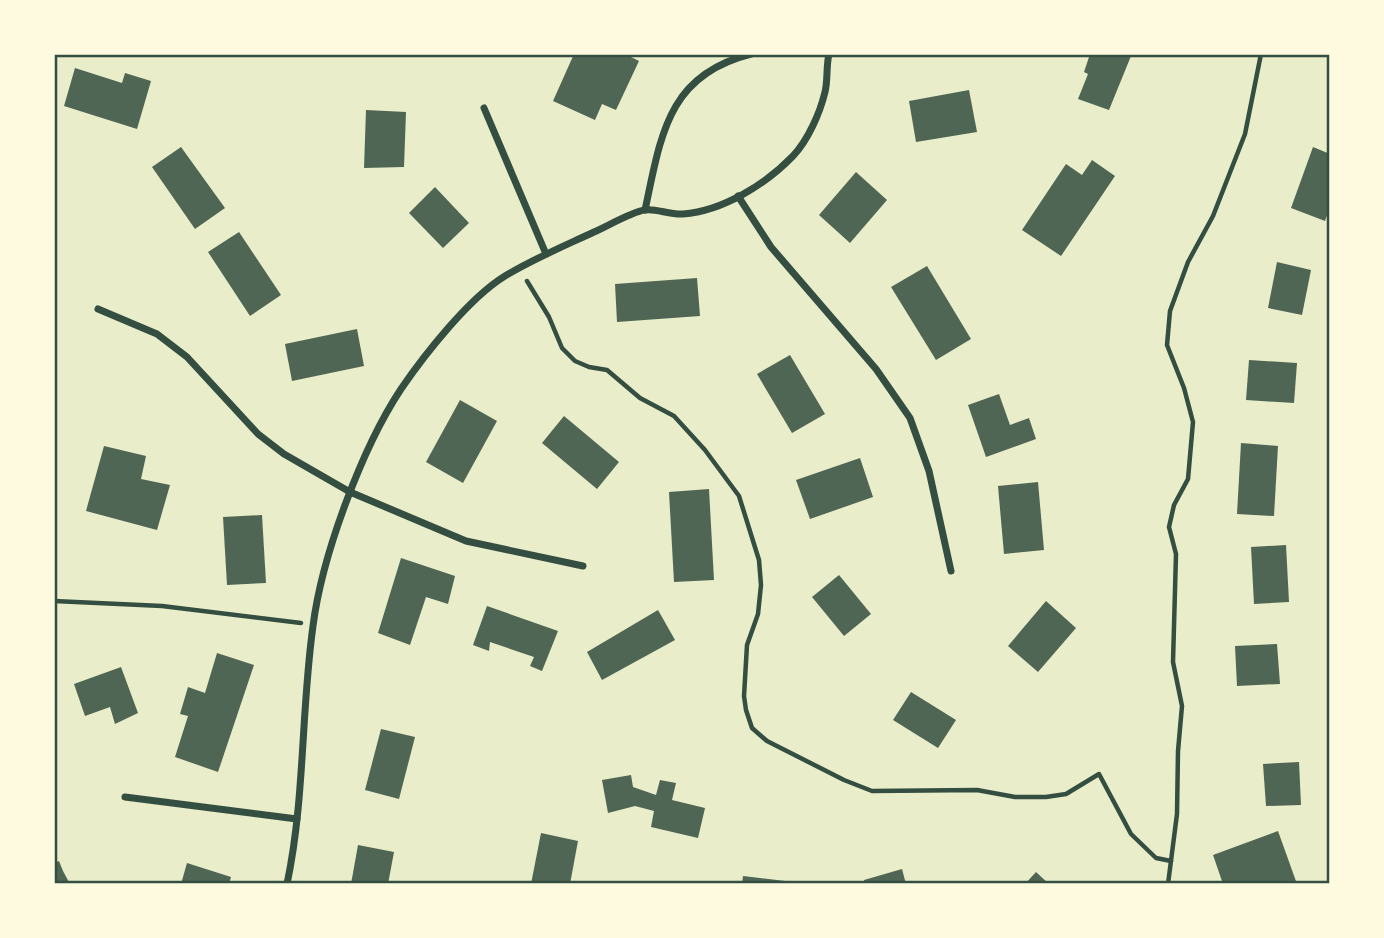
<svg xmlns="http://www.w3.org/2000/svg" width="1384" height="938" viewBox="0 0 1384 938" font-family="'Nunito Sans',sans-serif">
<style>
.building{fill:#4f6655}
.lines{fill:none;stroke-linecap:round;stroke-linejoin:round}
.path{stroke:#344e41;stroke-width:4.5}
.minor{stroke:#344e41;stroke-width:7}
.neatline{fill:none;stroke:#344e41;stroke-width:2.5}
</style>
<rect width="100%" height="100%" fill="#e9edc9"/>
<g class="building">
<path d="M574 54H625L639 61 616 110 602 104 595 120 553 101Z"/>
<path d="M1090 54H1126L1131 56 1109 110 1078 99 1088 74 1084 72Z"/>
<path d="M75 68 122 83 125 73 151 81 137 129 64 106Z"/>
<path d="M969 90 977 132 916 142 909 101Z"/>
<path d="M366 110 406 112 404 167 364 168Z"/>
<path d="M181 147 225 208 195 229 152 167Z"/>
<path d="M1313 147 1330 154V207L1325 221 1291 208Z"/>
<path d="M1092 160 1115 176 1061 256 1022 230 1066 164 1082 175Z"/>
<path d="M856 172 887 200 850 243 819 215Z"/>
<path d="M435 187 469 223 443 248 409 213Z"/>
<path d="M239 232 281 295 250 316 208 252Z"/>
<path d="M1277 262 1311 270 1302 315 1268 308Z"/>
<path d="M927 266 971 339 936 360 891 287Z"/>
<path d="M697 278 700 316 617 322 615 284Z"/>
<path d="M357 329 364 366 292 381 285 344Z"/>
<path d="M790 355 825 414 792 433 757 374Z"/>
<path d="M1249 360 1297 363 1294 403 1246 400Z"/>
<path d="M999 394 1010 425 1029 418 1036 439 986 457 968 405Z"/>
<path d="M460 400 497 421 463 483 426 462Z"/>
<path d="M564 416 619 462 597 489 542 443Z"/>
<path d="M1241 443 1278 446 1274 516 1237 514Z"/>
<path d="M104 446 146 456 141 479 170 485 157 530 86 511Z"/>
<path d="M860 458 873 497 810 519 796 480Z"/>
<path d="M1038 482 1044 550 1004 554 998 486Z"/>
<path d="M709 489 714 580 674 582 669 492Z"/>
<path d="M262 515 266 583 227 585 223 517Z"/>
<path d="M1286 545 1289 602 1254 604 1251 547Z"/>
<path d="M401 558 455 576 448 604 426 597 410 645 378 633Z"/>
<path d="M839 575 871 614 844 636 812 597Z"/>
<path d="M1046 601 1076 628 1038 672 1008 646Z"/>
<path d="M487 606 558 631 542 671 530 666 534 657 490 642 489 651 473 645Z"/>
<path d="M658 610 675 640 602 680 587 652Z"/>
<path d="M1277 644 1280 684 1237 686 1235 646Z"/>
<path d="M217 653 254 665 218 772 175 757 188 716 180 714 188 687 205 693Z"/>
<path d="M121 667 138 713 115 724 110 707 85 716 74 684Z"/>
<path d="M911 692 956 720 938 748 893 720Z"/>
<path d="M381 729 415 737 399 799 365 790Z"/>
<path d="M1299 762 1301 805 1266 806 1263 764Z"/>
<path d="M631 775 633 787 656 795 660 780 676 783 672 800 705 808 698 838 651 827 654 811 635 806 608 813 602 780Z"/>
<path d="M1278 831 1297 884H1223L1213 855Z"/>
<path d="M541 833 578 841 570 884H531Z"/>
<path d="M358 845 394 852 388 884H351Z"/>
<path d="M59 861 63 871 70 884H54V863Z"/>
<path d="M187 863 231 877 229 884H181Z"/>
<path d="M902 869 906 884H865L864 880Z"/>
<path d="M1036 872 1049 884H1025Z"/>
<path d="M743 876 794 882V884H742Z"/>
</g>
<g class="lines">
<g class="path">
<path d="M527 281 549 317 562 348 575 361 589 367 607 370 640 398 674 416 705 450 739 496 759 560 761 585 758 614 747 645 744 696 746 710 752 728 767 741 844 780 872 791 977 790 1015 797H1046L1066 794 1099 774 1131 834 1156 858 1171 861"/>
<path d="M54 601 162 606 301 623"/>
<path d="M1168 884 1177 814 1178 751 1182 706 1173 662 1176 554 1169 527 1174 505 1188 479 1193 422 1184 388 1167 345 1170 311 1188 262 1213 216 1245 134 1261 54"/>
</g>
<g class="minor">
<path d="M484 108 546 254"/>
<path d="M738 196 771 247 876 369 910 418 929 471 951 571"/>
<path d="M645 210C661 136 667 75 751 54"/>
<path d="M98 309 157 334 187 357 258 434 284 454 350 492 466 541 583 566"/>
<path d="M125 797 297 819"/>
<path d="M287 884C305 799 301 711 313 626 322 555 362 448 401 389 425 354 469 298 505 276 533 259 564 246 594 232 606 227 633 211 645 210 655 208 670 215 683 214 723 211 766 184 793 156 808 140 820 113 825 92 828 80 826 66 829 54"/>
</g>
</g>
<rect width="1384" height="938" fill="none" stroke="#fefae0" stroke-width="112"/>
<rect x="56" y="56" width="1272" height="826" class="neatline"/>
</svg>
